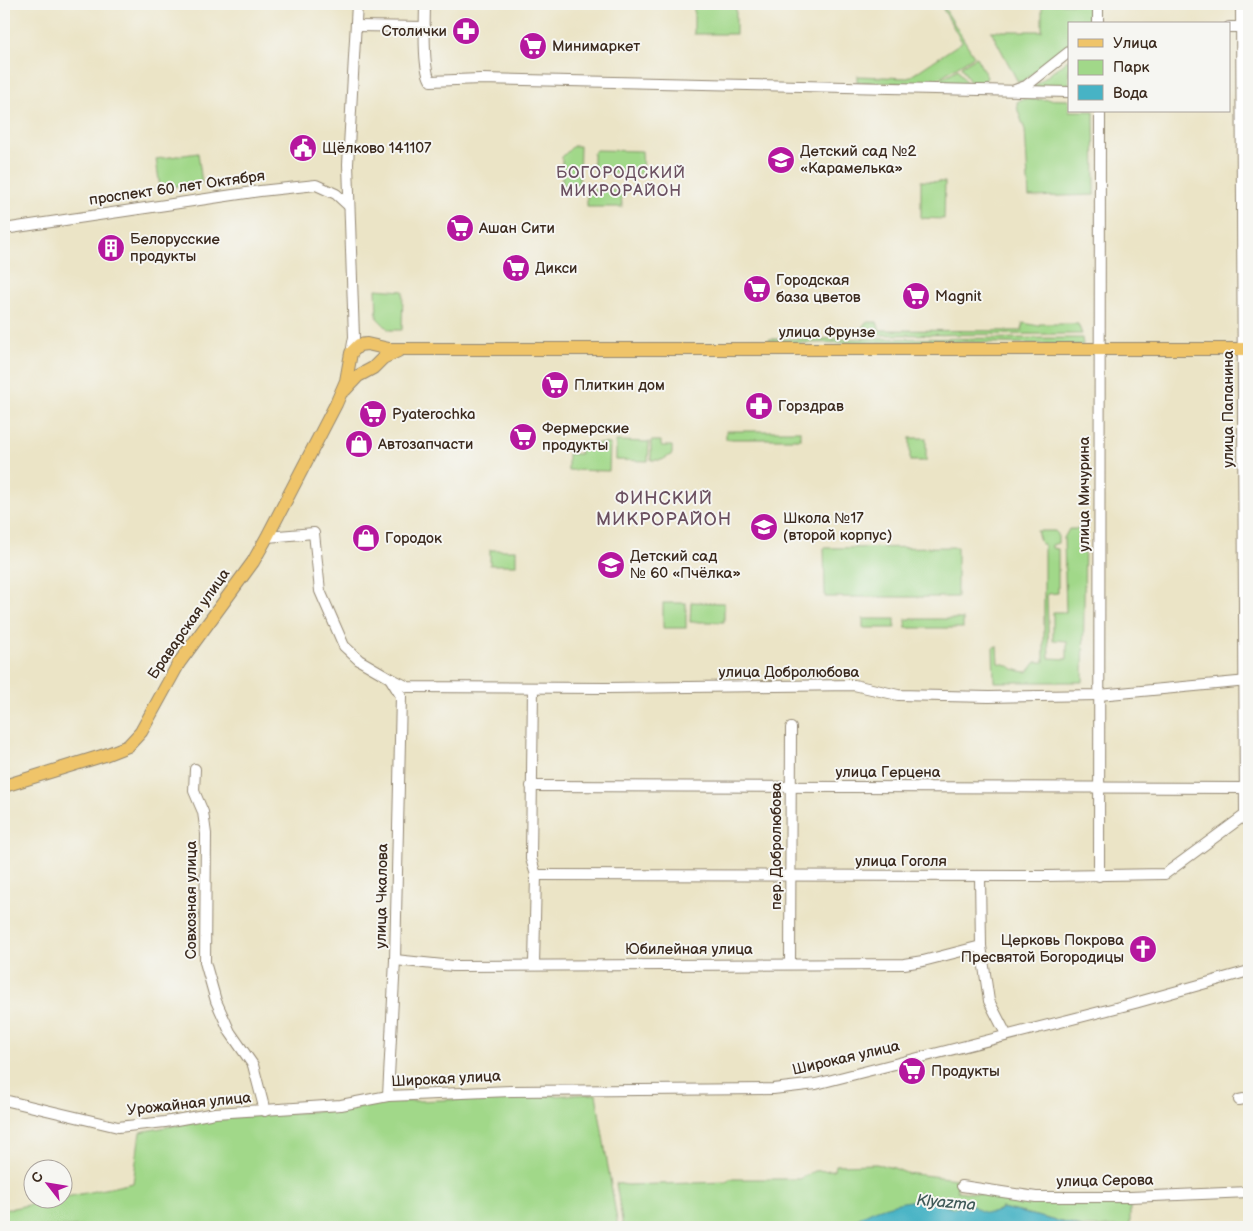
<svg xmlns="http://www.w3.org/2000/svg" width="1253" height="1231" viewBox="0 0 1253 1231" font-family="'Balsamiq Sans',sans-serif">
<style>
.green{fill:#a1d889;stroke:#6e8154}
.water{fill:#47b3c5;stroke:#416e72}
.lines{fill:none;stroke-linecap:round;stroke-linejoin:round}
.minor-casing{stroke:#938772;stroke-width:12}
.major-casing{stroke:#938772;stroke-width:14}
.minor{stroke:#fff;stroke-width:10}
.major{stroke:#efc469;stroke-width:12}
.labels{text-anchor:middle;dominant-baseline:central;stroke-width:4;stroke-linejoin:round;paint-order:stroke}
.poi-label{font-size:15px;fill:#3b2a1e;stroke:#f6f6f2;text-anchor:start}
.street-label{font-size:15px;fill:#3b2a1e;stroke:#f6f6f2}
.neighbourhood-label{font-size:16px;letter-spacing:1px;fill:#6b5060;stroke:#f6f6f2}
.water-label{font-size:16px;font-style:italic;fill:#3f5a58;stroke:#f6f6f2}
.quarter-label{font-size:18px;letter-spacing:1px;fill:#6b5060;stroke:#f6f6f2}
</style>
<rect width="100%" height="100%" fill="#f6f6f2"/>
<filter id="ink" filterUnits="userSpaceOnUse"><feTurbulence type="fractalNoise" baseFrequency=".02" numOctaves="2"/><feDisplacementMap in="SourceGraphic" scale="10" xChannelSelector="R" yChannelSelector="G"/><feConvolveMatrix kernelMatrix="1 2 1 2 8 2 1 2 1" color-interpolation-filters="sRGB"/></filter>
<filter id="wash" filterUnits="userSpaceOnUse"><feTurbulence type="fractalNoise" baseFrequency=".0096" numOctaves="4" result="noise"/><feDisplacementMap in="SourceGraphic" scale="20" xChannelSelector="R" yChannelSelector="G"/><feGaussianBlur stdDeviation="1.12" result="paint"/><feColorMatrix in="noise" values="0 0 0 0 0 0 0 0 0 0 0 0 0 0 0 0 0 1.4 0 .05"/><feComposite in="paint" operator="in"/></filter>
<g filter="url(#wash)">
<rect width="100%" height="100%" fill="#ebe4c6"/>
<g class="green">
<rect x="694" y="4" width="42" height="30"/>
<path d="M940 4H942L974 56 929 84 857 82V76L908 78 962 42Z"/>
<path d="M1042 4H1092V23L1069 24V45L1023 81 1018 82 991 31H1042Z"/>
<path d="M976 57 987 77 982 86H972L961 66Z"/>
<path d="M1069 59V88H1032Z"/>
<path d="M958 69 968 86 930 85Z"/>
<path d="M1022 99 1069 100V111H1094L1095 195 1029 197 1025 130 1018 111 1017 102Z"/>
<path d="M573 146H580L579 184 562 185V157Z"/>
<path d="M596 150 642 151 643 172 639 174 597 173 593 169V153Z"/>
<path d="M198 153 202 183 160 188 156 159Z"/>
<path d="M921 181 945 182 944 219 921 218Z"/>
<path d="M587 190H621L622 207H587Z"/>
<path d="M376 289 403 291 402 330H389L377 318Z"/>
<path d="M866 322H877L880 330 1022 331 1023 323 1039 326V324H1078L1082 334 857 335Z"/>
<path d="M1082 338 1083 345 963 342 769 343V339Z"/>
<rect x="726" y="431" width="74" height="8"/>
<rect x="910" y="438" width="16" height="23"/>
<path d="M616 441 649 442 648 461 616 460Z"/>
<path d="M651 441H661V446H672V454L662 460H651Z"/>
<path d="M580 443 610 444 609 471 568 470V454H580Z"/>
<path d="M1069 529H1085L1083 682H994L993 647 997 646 998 663C1011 664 1010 671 1028 672L1036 662H1044V544H1041L1037 531H1055L1058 534V543L1052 545V548L1058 549V593L1047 594 1049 658 1067 659V641L1053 640V612H1066L1064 538Z"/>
<path d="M957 547V597H825L824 548Z"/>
<rect x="490" y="550" width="26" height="15"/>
<path d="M691 602 724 603V622H690Z"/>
<rect x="663" y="603" width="23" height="25"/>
<rect x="863" y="619" width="32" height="9"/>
<rect x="906" y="619" width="57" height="9"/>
<path d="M596 1094 618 1227H4V1210L133 1183 140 1132 213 1118 337 1110 391 1102Z"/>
<path d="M876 1164 894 1168 906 1173 957 1179V1191L1007 1197 1130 1201V1227H1083L1002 1208 991 1214 967 1210 964 1206 952 1208 924 1199 851 1223 847 1227H623L616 1183 627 1185 727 1182 729 1179H800L815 1171 834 1170 835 1165Z"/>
</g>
<path class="water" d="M925 1199 952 1208 964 1206 967 1209 971 1204C981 1213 991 1217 1002 1208L1083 1227H847C868 1208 897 1202 925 1199Z"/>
</g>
<g filter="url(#ink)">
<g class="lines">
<g class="minor-casing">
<g id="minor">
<path d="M425 4C425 19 422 70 431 81L480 79 1069 92"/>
<path d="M1098 4V24"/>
<path d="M356 26 425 27"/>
<path d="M1229 27H1249"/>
<path d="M1015 90 1026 86 1069 52"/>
<path d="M4 229 260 191 316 185 336 194 349 206"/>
<path d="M351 353 354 337 348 164 357 4"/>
<path d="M267 537 314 533 320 591 344 646 359 660 390 678 401 696 395 960 388 1096"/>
<path d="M390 678 408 687 607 688 854 685 898 695 989 697 1099 695 1248 681"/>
<path d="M533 688 531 859 536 875 534 964"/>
<path d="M195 769 194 791 203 812 206 834 205 962 216 1001 230 1032 253 1065 265 1111"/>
<path d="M531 786 1245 788"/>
<path d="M536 875 1047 876 1165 874 1245 815 1241 4"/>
<path d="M980 876 981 946 989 1001 1006 1034"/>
<path d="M1099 876 1100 111"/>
<path d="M395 960 453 966 904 964 923 961 981 946"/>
<path d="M790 964 791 728"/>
<path d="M4 1100 118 1127 165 1122 215 1113 341 1105 388 1096 511 1091 773 1089 816 1084 1135 1003 1249 971"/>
<path d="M1239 1100 1249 1098"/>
<path d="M962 1186 1036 1197H1130L1249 1192"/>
</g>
</g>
<g class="major-casing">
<g id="major">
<path d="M345 390 358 376 373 368 383 358 398 351"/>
<path d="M4 786 105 755 128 746 141 732 179 663 253 562 267 537 336 404 346 381 351 353 359 345 367 344 389 349H1249"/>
</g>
</g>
<use href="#minor" class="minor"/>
<use href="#major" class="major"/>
</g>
</g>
<defs>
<g id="pharmacy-disc" transform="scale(1.4375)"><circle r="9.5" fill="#b5179e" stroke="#f6f6f2"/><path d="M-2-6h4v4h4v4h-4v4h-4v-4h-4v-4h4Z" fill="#fff"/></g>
<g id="supermarket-disc" transform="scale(1.4375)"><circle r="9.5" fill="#b5179e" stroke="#f6f6f2"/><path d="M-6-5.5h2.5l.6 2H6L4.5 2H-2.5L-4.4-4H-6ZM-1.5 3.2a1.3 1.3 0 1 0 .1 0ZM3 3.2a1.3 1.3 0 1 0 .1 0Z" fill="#fff"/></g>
<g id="civic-disc" transform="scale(1.4375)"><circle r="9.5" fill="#b5179e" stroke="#f6f6f2"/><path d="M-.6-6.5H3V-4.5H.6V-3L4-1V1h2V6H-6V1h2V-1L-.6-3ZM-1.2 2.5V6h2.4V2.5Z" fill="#fff"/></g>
<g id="school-disc" transform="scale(1.4375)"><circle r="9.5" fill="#b5179e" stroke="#f6f6f2"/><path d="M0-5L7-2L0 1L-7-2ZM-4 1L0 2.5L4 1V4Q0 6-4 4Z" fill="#fff"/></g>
<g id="building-disc" transform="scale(1.4375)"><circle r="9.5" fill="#b5179e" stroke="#f6f6f2"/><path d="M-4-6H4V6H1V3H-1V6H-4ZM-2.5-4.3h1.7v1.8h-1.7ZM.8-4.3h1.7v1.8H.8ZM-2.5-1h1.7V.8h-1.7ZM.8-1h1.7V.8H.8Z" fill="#fff"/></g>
<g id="shop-disc" transform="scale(1.4375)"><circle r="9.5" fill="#b5179e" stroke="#f6f6f2"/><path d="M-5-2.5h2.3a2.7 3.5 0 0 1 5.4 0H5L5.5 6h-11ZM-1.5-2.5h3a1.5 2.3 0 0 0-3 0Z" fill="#fff"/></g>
<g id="church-disc" transform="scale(1.4375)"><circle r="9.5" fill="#b5179e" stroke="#f6f6f2"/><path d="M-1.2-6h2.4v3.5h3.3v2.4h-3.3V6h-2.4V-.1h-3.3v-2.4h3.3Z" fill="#fff"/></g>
</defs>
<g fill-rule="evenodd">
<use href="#pharmacy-disc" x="466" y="31"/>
<use href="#supermarket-disc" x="533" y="46"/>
<use href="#civic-disc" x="303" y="148"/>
<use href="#school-disc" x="781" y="160"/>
<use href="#supermarket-disc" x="460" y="228"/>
<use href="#building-disc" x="111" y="248"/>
<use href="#supermarket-disc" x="516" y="268"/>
<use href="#supermarket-disc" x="757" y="289"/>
<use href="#supermarket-disc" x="916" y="296"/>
<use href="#supermarket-disc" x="555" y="385"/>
<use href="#pharmacy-disc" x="759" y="406"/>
<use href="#supermarket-disc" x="373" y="414"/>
<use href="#supermarket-disc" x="523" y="437"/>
<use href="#shop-disc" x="359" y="444"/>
<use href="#school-disc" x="764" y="527"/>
<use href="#shop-disc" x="366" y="538"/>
<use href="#school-disc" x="611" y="565"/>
<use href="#church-disc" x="1143" y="949"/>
<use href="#supermarket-disc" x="912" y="1071"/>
</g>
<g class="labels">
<g class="poi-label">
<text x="447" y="31" text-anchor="end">Столички</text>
<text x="552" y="46">Минимаркет</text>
<text x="322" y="148">Щёлково 141107</text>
<text x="800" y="151">Детский сад №2<tspan x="800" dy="17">«Карамелька»</tspan></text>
<text x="479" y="228">Ашан Сити</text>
<text x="130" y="239">Белорусские<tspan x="130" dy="17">продукты</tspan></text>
<text x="535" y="268">Дикси</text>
<text x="776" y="280">Городская<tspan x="776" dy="17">база цветов</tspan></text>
<text x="935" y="296">Magnit</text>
<text x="574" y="385">Плиткин дом</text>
<text x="778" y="406">Горздрав</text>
<text x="392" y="414">Pyaterochka</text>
<text x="542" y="428">Фермерские<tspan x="542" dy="17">продукты</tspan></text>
<text x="378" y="444">Автозапчасти</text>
<text x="783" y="518">Школа №17<tspan x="783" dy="17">(второй корпус)</tspan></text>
<text x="385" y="538">Городок</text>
<text x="630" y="556">Детский сад<tspan x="630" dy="17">№ 60 «Пчёлка»</tspan></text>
<text x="1124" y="940" text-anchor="end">Церковь Покрова<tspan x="1124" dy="17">Пресвятой Богородицы</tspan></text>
<text x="931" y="1071">Продукты</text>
</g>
<g class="street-label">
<text transform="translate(177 188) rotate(-8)">проспект 60 лет Октября</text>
<text x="827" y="332">улица Фрунзе</text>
<text transform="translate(1228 409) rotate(-90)">улица Папанина</text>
<text transform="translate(1084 494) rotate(-90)">улица Мичурина</text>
<text transform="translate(189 624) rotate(-55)">Браварская улица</text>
<text x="789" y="672">улица Добролюбова</text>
<text x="888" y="772">улица Герцена</text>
<text transform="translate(776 846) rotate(-90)">пер. Добролюбова</text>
<text x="901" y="861">улица Гоголя</text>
<text transform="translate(382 896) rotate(-89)">улица Чкалова</text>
<text transform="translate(191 900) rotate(-90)">Совхозная улица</text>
<text x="689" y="949">Юбилейная улица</text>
<text transform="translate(846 1058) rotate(-13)">Широкая улица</text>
<text transform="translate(446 1079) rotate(-3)">Широкая улица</text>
<text transform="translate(189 1104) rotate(-6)">Урожайная улица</text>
<text transform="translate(1105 1181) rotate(-1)">улица Серова</text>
</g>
<g class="neighbourhood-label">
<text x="621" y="173">БОГОРОДСКИЙ<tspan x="621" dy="18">МИКРОРАЙОН</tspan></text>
</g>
<g class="water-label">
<text transform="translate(946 1203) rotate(5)">Klyazma</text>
</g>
<g class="quarter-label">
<text x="664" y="498">ФИНСКИЙ<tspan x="664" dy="21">МИКРОРАЙОН</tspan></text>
</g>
</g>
<rect width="1253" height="1231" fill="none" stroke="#f6f6f2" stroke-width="20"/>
<rect x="1068" y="22" width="162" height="90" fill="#f6f6f2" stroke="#aba49d"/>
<rect x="1078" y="39" width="25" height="8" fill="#efc469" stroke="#aba49d"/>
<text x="1113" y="48" font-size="15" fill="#3b2a1e">Улица</text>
<rect x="1078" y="60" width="25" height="15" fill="#a1d889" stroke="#aba49d"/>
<text x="1113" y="72" font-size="15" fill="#3b2a1e">Парк</text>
<rect x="1078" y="85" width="25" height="15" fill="#47b3c5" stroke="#aba49d"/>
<text x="1113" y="98" font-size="15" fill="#3b2a1e">Вода</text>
<g transform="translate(48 1184) rotate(301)"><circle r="24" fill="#f6f6f2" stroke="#aba49d"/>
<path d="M0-4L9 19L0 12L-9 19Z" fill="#b5179e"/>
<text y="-8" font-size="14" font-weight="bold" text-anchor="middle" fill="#3b2a1e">С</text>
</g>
</svg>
